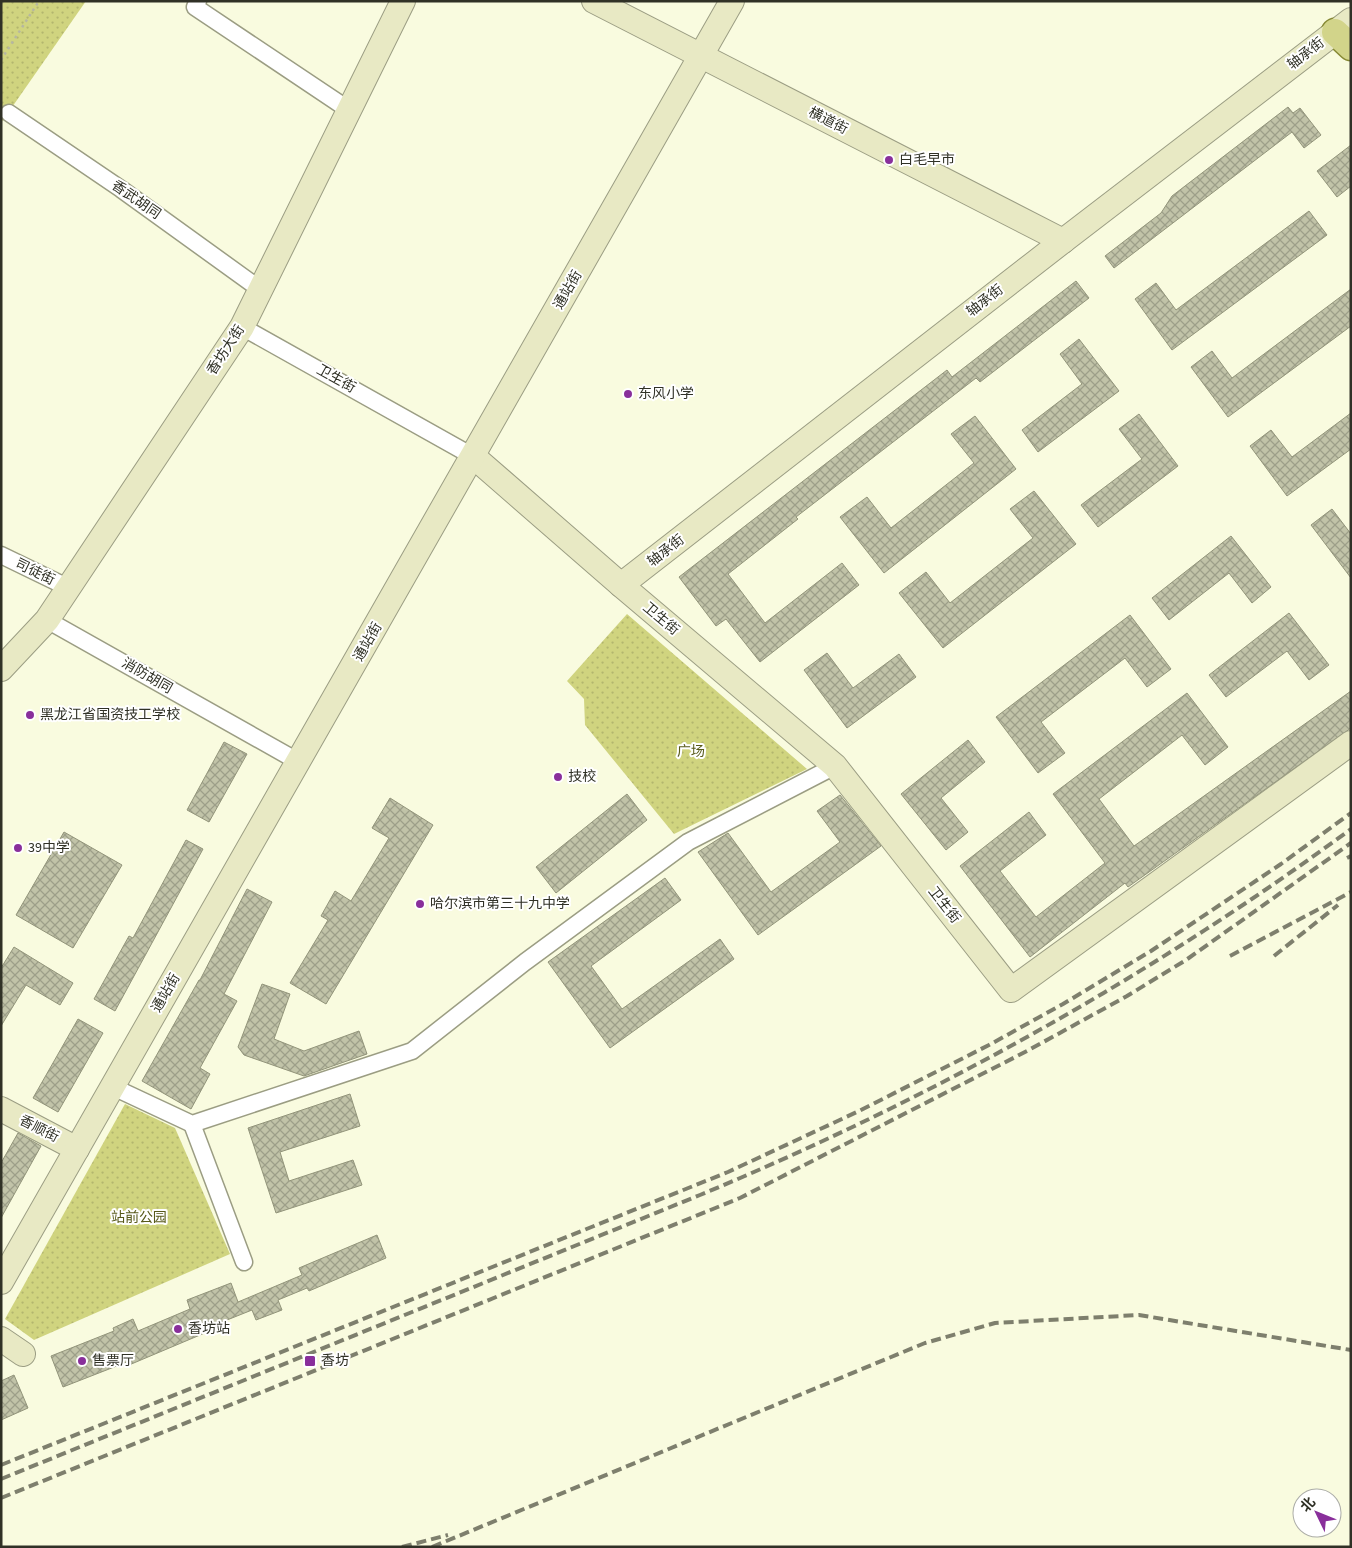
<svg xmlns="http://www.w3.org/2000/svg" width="1352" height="1548" viewBox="0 0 1352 1548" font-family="'Source Sans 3','Noto Sans SC',sans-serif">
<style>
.park{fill:url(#park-dots)}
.building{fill:url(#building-cross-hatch);stroke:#92947a}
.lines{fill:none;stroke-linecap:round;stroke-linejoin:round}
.street-casing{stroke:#9b9d83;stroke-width:19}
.secondary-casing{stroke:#9b9d83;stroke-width:26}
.primary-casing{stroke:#868834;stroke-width:29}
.path{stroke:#b6b7a1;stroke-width:2.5;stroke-dasharray:2.5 4;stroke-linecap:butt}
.street{stroke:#fff;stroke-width:16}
.secondary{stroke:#e8e9c4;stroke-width:24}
.primary{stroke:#d2d48a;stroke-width:26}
.rail{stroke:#7e7f6d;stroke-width:4;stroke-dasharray:10 5;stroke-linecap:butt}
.poi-dot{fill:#892f9b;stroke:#fff;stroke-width:2}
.labels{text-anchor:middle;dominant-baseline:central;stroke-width:4;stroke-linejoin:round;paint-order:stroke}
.street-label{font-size:14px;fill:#303126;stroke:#fff}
.poi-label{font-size:14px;fill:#303126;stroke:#fff;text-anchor:start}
.park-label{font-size:14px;fill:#585a1b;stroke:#fff}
</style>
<defs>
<pattern id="park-dots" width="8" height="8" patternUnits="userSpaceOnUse" patternTransform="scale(1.25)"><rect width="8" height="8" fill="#d0d47f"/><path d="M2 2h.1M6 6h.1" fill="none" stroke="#b3b66e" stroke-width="1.8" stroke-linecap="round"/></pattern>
<pattern id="building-cross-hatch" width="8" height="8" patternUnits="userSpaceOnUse" patternTransform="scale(1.25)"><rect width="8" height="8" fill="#c1c3a8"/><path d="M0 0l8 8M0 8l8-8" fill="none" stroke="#9d9f89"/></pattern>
</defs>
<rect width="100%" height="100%" fill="#f9fbdf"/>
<g class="park">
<path d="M1 1H86L1 123Z"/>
<path d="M627 614 807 769 674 834 585 725 584 699 567 681Z"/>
<path d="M125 1104 175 1128 230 1254 34 1340 5 1319Z"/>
</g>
<g class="building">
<path d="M1288 107 1293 113 1300 108 1321 135 1304 148 1292 132 1114 268 1105 256 1161 213 1172 196Z"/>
<path d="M1351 145V186L1337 197 1317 171Z"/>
<path d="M1309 211 1327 235 1172 350 1135 299 1156 283 1176 310Z"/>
<path d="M1076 281 1089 298 980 382 976 378 796 517 798 519 728 574 765 623 842 563 859 585 760 662 726 619 716 626 679 577 947 370 952 377Z"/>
<path d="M1351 289V326L1228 417 1191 367 1212 351 1232 378Z"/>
<path d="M1079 339 1119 391 1038 452 1022 430 1082 384 1060 354Z"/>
<path d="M1351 413V449L1287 496 1250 446 1271 430 1292 457Z"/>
<path d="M1139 414 1178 466 1098 527 1081 505 1142 459 1119 429Z"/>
<path d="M975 416 1016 469 884 573 840 517 867 497 891 528 974 463 951 434Z"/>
<path d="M1034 491 1076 544 943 648 899 593 926 572 950 603 1033 538 1010 509Z"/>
<path d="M1332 509 1351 534V578L1311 525Z"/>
<path d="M1231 536 1271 587 1252 603 1229 573 1169 620 1152 598Z"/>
<path d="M1289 613 1329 665 1309 680 1287 651 1226 697 1209 675Z"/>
<path d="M1130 615 1171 669 1147 687 1125 658 1041 722 1065 753 1038 773 996 717Z"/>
<path d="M827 653 853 688 899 654 916 677 847 728 804 670Z"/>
<path d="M1351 691V728L1128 887 1125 883 1030 957 960 866 1029 812 1046 835 1000 871 1036 917 1105 863 1053 794 1187 693 1228 747 1205 765 1182 735 1099 799 1134 846Z"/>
<path d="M968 740 985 762 941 798 968 832 946 850 901 794Z"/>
<path d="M224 742 247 754 209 822 187 810Z"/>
<path d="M627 794 647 820 556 893 536 867Z"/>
<path d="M840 795 881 846 758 935 698 852 728 833 771 892 840 842 817 811Z"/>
<path d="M390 798 433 825 326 1004 290 983 328 920 321 916 335 891 351 901 389 838 372 828Z"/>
<path d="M64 832 122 865 73 948 16 915Z"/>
<path d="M186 840 203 849 115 1011 94 999 129 936 133 938Z"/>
<path d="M665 878 681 900 591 966 622 1009 720 939 734 959 610 1048 548 962Z"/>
<path d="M247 889 272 902 224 994 237 1001 200 1068 210 1074 191 1109 142 1081 199 980H200Z"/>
<path d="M14 947 73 983 60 1005 26 985 1 1026V968Z"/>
<path d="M262 984 290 994 274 1039 304 1051 359 1031 367 1054 304 1076 244 1055 238 1047Z"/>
<path d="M78 1019 103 1033 58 1112 33 1098Z"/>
<path d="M350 1094 360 1126 280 1152 289 1181 353 1160 362 1185 276 1213 248 1128Z"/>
<path d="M18 1133 41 1146 1 1218V1163Z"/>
<path d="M377 1235 386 1258 309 1291 307 1288 278 1300 282 1310 256 1320 252 1310 217 1324 219 1327 129 1365 127 1362 63 1387 51 1356 114 1331 113 1328 133 1319 138 1331 190 1309 187 1300 231 1283 238 1302 302 1275 299 1268Z"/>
<path d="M14 1375 28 1408 1 1420V1381Z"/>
</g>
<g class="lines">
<g class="street-casing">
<g id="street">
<path d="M198 1 195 7 349 110"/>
<path d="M9 113 121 189 261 290"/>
<path d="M242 327 474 457"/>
<path d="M1 555 69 588"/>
<path d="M47 620 299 762"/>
<path d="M113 1087 192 1124 412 1051 525 962 688 842 835 766"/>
<path d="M192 1124 244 1262"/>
</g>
</g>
<g class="secondary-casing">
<g id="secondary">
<path d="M594 1 1063 241"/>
<path d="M474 457 621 585 835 766 1011 990 1351 743"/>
<path d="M621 585 1063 241 1351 20"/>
<path d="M1 669 47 620 242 327 403 1"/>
<path d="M1 1109 77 1149"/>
<path d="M1 1282 732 1"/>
<path d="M1 1339 23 1354"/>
</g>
</g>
<g class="primary-casing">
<path id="primary" d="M1335 32 1351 47"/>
</g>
<path class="path" d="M1 60 39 1"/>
<use href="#street" class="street"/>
<use href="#secondary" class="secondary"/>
<use href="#primary" class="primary"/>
<g class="rail">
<path d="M1347 858 1351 856"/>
<path d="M1230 956 1351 892"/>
<path d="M1274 956 1338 905"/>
<path d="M1 1465 728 1172 859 1111 989 1045 1063 1004 1151 951 1281 864 1351 813"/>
<path d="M1 1479 700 1195C931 1099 1150 977 1351 829"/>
<path d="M1 1498 740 1198 1027 1051 1127 996 1186 960 1351 843"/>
<path d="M402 1547 448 1535"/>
<path d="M432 1547 925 1343 995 1323 1139 1315 1351 1350"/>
</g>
</g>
<g class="poi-dot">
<circle cx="889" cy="160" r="5"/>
<circle cx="628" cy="394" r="5"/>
<circle cx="30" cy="715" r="5"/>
<circle cx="558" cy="777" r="5"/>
<circle cx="18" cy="848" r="5"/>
<circle cx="420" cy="904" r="5"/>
<circle cx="178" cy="1329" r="5"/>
<circle cx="82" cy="1361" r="5"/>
<rect x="304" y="1355" width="12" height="12" rx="2.5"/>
</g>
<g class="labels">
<g class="street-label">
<text transform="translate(1306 54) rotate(-38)">轴承街</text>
<text transform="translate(828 121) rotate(27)">横道街</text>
<text transform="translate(136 200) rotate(35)">香武胡同</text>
<text transform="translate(568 290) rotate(-60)">通站街</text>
<text transform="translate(985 301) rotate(-38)">轴承街</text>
<text transform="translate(226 350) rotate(-57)">香坊大街</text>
<text transform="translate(336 379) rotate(29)">卫生街</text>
<text transform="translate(666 551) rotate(-38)">轴承街</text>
<text transform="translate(35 572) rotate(26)">司徒街</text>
<text transform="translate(661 619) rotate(40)">卫生街</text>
<text transform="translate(368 642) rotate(-60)">通站街</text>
<text transform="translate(147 676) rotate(30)">消防胡同</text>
<text transform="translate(944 905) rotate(52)">卫生街</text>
<text transform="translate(166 993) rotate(-60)">通站街</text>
<text transform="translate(39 1129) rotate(27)">香顺街</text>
</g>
<g class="poi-label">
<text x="899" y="160">白毛早市</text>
<text x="638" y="394">东风小学</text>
<text x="40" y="715">黑龙江省国资技工学校</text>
<text x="568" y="777">技校</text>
<text x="28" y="848">39中学</text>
<text x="430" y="904">哈尔滨市第三十九中学</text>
<text x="188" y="1329">香坊站</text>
<text x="92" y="1361">售票厅</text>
<text x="321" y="1361">香坊</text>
</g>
<g class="park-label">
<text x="691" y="752">广场</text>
<text x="139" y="1218">站前公园</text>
</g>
</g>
<rect width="1352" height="1548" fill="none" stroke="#303126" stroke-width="5"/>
<g transform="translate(1317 1513) rotate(313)"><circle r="24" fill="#ffffff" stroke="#acada8"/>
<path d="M0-4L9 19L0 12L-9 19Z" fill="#892f9b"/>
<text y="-8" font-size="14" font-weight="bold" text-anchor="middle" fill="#303126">北</text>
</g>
</svg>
